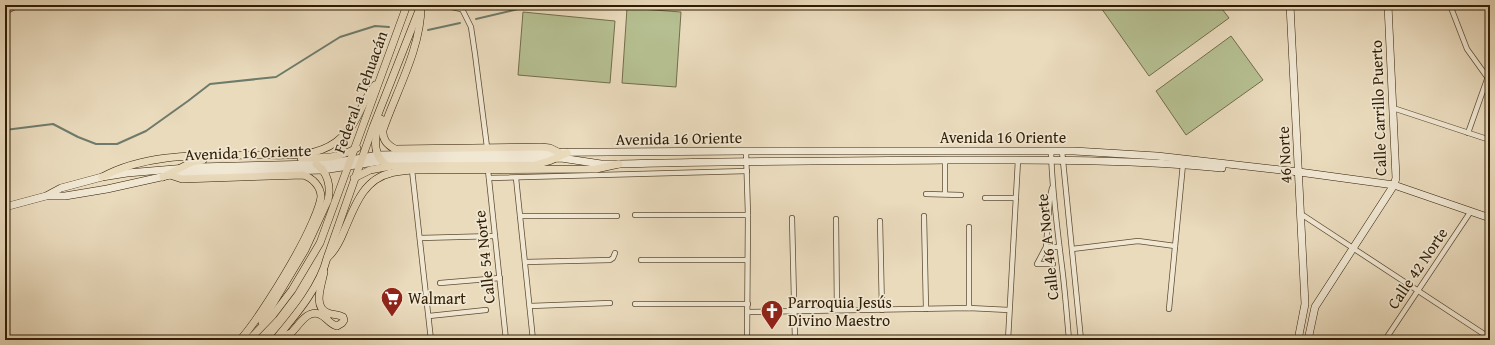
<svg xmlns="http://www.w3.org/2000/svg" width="1495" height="345" viewBox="0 0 1495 345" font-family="'Gentium Book Plus',serif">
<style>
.green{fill:#b6c092;stroke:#726e4a}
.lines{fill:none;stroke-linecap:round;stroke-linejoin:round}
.stream{stroke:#6e7b6b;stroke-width:2}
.street-casing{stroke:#5e4c32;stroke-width:6}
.secondary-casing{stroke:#2f1c03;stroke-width:8}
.primary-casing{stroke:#2f1c03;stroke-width:8}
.street{stroke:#f1e8d4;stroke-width:4.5}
.secondary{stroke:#f1e8d4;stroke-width:7}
.primary{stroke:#eadbbd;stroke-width:7}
.labels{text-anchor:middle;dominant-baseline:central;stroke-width:3.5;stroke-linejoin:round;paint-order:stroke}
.street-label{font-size:16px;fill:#2f1c03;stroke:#f1e8d4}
.poi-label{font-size:16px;fill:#2f1c03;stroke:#f1e8d4;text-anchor:start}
</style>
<rect width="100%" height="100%" fill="#eadbbd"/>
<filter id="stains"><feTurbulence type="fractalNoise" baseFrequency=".005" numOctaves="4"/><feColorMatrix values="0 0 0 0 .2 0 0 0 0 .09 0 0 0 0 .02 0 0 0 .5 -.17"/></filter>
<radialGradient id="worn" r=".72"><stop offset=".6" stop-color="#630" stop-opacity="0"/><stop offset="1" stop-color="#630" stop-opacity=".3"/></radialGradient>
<g class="green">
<path d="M1099 5H1219L1229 18 1149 76Z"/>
<path d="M627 8 681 12 676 87 622 83Z"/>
<path d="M523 12 615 21 610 83 518 75Z"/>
<path d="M1231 36 1263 80 1186 135 1156 91Z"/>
</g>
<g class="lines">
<g class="stream">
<path d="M476 19 535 5"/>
<path d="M428 30 460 23"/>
<path d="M5 130 53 124 78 137 96 144H117L146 131 188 101 210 84 276 77 340 37 375 26 389 27"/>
</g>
<g class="street-casing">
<g id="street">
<path d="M443 5 461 9"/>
<path d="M460 5 471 27 475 54 487 147"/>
<path d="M1450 5 1467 49 1490 81"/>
<path d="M5 12 18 5"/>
<path d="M1393 108 1490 140"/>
<path d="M1468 133 1490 71"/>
<path d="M746 151 748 215 747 340"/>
<path d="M1051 151C1052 190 1057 228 1062 267 1065 291 1067 316 1069 340"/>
<path d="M1062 151 1081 340"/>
<path d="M412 170 431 340"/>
<path d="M488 170 506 340"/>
<path d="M489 178 747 171"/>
<path d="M516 178 533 340"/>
<path d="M1052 188 1050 197 1046 247 1037 264H1053"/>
<path d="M926 194 961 195"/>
<path d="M945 194V160"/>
<path d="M985 198H1016"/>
<path d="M1301 214 1490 338"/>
<path d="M635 215H748"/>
<path d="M520 216H617"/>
<path d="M924 216 926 309"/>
<path d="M792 218 795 340"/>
<path d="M836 219 837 310"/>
<path d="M880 221 882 310"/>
<path d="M969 227V308"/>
<path d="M420 238 495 236"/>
<path d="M1046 247H1059"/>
<path d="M1072 249 1138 241 1175 246"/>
<path d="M641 260H747"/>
<path d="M525 262 610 260 613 258 615 253"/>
<path d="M440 283 500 278"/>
<path d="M635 304H748"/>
<path d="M530 306 610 303"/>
<path d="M1169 309 1183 164"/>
<path d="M748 312 969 308 1009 310"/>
<path d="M429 316 486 310"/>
<path d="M1008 340 1018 160"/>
<path d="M1385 340 1471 211"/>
</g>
</g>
<g class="secondary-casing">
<g id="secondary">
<path d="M1290 5 1305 304 1298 340"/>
<path d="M48 196H65L107 189 170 175 204 173 323 170 381 161 561 158 601 164H619C728 161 837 161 946 160 1038 160 1130 159 1222 168"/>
<path d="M5 207 46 196 61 188 102 177 127 173 198 167 316 164 351 160 378 155 486 153 746 151H1074L1157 156 1299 172 1394 185 1490 218"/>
<path d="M1308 340 1315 307 1394 185 1396 178 1388 5"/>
</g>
</g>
<g class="primary-casing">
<g id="primary">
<path d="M421 7C421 48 396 92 383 130 382 139 387 145 395 149L541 147 550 148 560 153"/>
<path d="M381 119C374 136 371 156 389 167"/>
<path d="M301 158C324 158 336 159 357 148"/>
<path d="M170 175 182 179 303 175C313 178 321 187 321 197 320 205 316 214 313 221 301 249 285 275 269 300 260 314 251 328 240 340"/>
<path d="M102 177C150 151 208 156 260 155 286 155 314 158 336 142 360 124 359 105 375 85"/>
<path d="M163 177 192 162 203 160"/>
<path d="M354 178 370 170 391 166 535 165 549 161 567 153"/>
<path d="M328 257C336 250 340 241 344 231 354 208 363 179 391 173 398 171 405 171 412 170L596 169 619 164"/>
<path d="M262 322 305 250 328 200C331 187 328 172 316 164"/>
<path d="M278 339C282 337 288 335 292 332 299 325 307 310 319 314 327 317 329 324 337 326L342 323 344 320 343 317C338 314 333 315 328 313 312 307 322 284 324 272"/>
<path d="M249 340 273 315 292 290 320 243 407 5"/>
<path d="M275 340C294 317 320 287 327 258L373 127 421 5"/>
</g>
</g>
<use href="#street" class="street"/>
<use href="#secondary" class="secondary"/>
<use href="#primary" class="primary"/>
</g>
<defs>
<g id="supermarket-pin" transform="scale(1.15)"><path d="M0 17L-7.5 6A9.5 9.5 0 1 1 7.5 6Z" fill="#8f2418" stroke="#f1e8d4"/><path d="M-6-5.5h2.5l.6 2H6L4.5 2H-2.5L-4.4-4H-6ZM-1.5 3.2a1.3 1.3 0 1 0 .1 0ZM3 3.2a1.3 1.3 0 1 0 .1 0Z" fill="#fff"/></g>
<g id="church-pin" transform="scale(1.15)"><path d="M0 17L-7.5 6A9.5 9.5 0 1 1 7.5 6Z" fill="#8f2418" stroke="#f1e8d4"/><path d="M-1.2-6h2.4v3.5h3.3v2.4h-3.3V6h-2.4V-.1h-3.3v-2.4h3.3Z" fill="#fff"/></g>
</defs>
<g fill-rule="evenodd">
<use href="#supermarket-pin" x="392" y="298"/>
<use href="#church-pin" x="772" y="311"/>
</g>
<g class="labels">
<g class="street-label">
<text transform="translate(360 92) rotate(-70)">Federal a Tehuacán</text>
<text transform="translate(1378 108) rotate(-92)">Calle Carrillo Puerto</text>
<text x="1003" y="137">Avenida 16 Oriente</text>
<text transform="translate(679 138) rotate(-1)">Avenida 16 Oriente</text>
<text transform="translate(248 152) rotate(-2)">Avenida 16 Oriente</text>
<text transform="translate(1284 155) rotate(-93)">46 Norte</text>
<text transform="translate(1047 247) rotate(-96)">Calle 46 A Norte</text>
<text transform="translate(484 257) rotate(-96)">Calle 54 Norte</text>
<text transform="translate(1417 268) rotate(-56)">Calle 42 Norte</text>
</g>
<g class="poi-label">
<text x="408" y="298">Walmart</text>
<text x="788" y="302">Parroquia Jesús<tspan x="788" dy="18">Divino Maestro</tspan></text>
</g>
</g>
<rect width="1495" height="345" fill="none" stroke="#eadbbd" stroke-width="20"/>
<rect x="6" y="6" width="1483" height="333" fill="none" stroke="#2f1c03" stroke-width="2"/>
<rect x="10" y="10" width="1475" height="325" fill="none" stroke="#2f1c03"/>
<rect width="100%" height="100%" filter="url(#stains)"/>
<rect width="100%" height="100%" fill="url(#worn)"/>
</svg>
